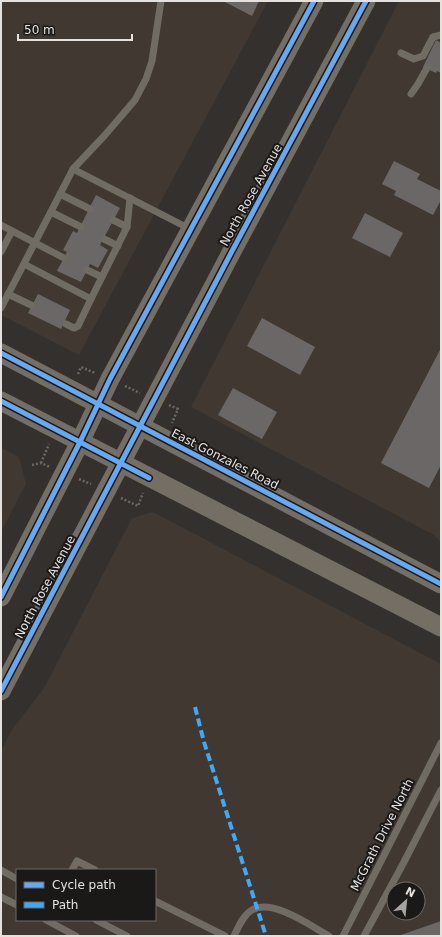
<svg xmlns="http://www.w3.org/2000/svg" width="442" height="937" viewBox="0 0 442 937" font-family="'DejaVu Sans',sans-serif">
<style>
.built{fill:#413831;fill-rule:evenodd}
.building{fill:#6a6766}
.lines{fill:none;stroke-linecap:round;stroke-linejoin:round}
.path{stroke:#6b6761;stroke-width:2.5;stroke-dasharray:2 2;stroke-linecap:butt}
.service{stroke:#706c63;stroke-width:7}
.secondary{stroke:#746e64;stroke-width:19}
.quiet{stroke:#3fa9f5;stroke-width:4;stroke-dasharray:8 4;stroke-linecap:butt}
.cycleway-casing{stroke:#1b1917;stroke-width:8}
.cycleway{stroke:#66a8f1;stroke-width:5}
.labels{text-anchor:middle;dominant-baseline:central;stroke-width:4;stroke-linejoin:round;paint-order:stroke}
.street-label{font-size:12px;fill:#e5e1df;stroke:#1b1917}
</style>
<rect width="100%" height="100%" fill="#33302e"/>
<g class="built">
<path d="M1 1H268L79 355 1 315Z"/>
<path d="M399 1H441V542L434 535 191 407Z"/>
<path d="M1 448 19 457 26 484 1 532Z"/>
<path d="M153 512 441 664V936H1V751L11 731 44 688 132 518ZM17 870H155V920H17ZM394 889H418V913H394Z"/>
</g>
<g class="building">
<path d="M223 1H259L252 16Z"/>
<path d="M436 40 441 43V73L437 71 436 73 423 67Z"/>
<path d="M394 161 420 174 417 179 441 191V200L433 215 394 195 396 191 382 184Z"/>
<path d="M96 195 120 208 100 245 108 250 98 268 90 264 81 282 57 271 67 252 63 250 73 231 77 233Z"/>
<path d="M365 213 403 233 390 257 352 238Z"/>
<path d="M38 294 70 310 61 329 28 313Z"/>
<path d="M262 318 315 347 300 375 247 346Z"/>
<path d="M441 348V465L429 488 381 463Z"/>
<path d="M233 388 277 412 262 439 218 415Z"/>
<path d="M441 921V936H398Z"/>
</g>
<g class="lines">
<g class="path">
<path d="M78 374 81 367 95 373"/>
<path d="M125 386 140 393"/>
<path d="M169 405 178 409 172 423"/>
<path d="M41 463 49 444"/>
<path d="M32 465 41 463 50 467"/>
<path d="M79 479 91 484"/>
<path d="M121 498 138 506 143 493"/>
</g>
<g class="service">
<path d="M401 53 414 59 423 56 433 37 441 35"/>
<path d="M411 94 418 84 427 68"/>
<path d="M73 169 190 229"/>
<path d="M60 194 90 209"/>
<path d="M51 212 81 227"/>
<path d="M113 220 127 227"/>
<path d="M1 225 64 258"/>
<path d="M104 239 118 246"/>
<path d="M1 252 12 231"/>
<path d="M24 264 91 299 127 227 130 198"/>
<path d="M87 270 102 277"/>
<path d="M8 294 31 305"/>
<path d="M1 308 73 169 105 135 135 100 146 79 152 61 161 1"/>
<path d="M66 324 74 328 78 326 91 299"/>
<path d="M1 870 17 879"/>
<path d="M72 870 77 861 95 870"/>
<path d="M1 897 17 905"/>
<path d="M155 901 225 936"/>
<path d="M46 920 76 936"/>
<path d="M96 920 127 936"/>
<path d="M234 936C238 928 243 915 252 910 272 898 311 926 329 936"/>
<path d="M343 936 441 743"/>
<path d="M364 936 404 862 441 790"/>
</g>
<g class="secondary">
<path d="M1 353 441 584"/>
<path d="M1 401 441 627"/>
<path d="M1 597 80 442 110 379 314 1"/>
<path d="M1 691 231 253 366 1"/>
</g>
<path class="quiet" d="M195 707 204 742 266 936"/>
<g class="cycleway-casing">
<g id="cycleway">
<path d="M1 353 441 584"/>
<path d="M1 401 149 478"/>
<path d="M1 597 80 442 110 379 314 1"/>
<path d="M1 691 231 253 366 1"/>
</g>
</g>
<use href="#cycleway" class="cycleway"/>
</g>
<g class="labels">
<g class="street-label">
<text transform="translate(251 195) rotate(-61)">North Rose Avenue</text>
<text transform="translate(225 459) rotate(27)">East Gonzales Road</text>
<text transform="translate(45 587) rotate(-62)">North Rose Avenue</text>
<text transform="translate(382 835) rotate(-63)">McGrath Drive North</text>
</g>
</g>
<rect width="442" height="937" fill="none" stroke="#e5e1df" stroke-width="4"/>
<rect x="16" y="869" width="140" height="52" fill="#1b1917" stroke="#6c6967"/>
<rect x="24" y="882" width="20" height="6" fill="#66a8f1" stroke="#6c6967"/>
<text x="52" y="889" font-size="12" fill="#e5e1df">Cycle path</text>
<rect x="24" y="902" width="20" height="6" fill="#3fa9f5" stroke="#6c6967"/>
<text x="52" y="909" font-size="12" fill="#e5e1df">Path</text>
<g transform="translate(406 901) rotate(27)"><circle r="19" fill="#1b1917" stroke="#6c6967"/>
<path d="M0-3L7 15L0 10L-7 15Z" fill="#a7a3a1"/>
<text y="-6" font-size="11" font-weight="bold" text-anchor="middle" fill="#e5e1df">N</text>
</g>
<path d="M18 34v6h114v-6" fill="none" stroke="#e5e1df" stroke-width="2"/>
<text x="24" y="34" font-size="12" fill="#e5e1df" stroke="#1b1917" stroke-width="3" paint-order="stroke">50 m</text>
</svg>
